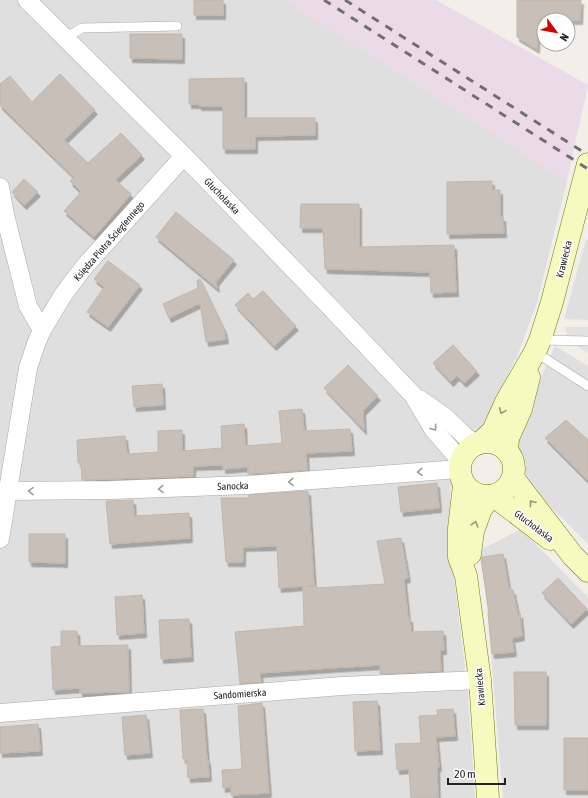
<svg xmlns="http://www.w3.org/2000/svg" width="588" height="798" viewBox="0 0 588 798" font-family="'Asap Condensed',sans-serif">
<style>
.residential{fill:#e0dfdf}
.industrial{fill:#ebdbe8}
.parking{fill:#e2e2e2}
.building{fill:#c7bfb8;stroke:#c4b6ab;filter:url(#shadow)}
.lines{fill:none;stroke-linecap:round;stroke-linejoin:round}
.lane-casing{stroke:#a9a9a9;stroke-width:10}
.street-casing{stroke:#a9a9a9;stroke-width:19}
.secondary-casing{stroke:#707d05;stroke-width:23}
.lane{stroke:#fff;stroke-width:9}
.street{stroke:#fff;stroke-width:18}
.secondary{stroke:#f7fabf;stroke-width:22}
.rail{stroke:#707070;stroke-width:3;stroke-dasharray:8 8;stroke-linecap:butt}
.oneway{stroke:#979978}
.oneway2{stroke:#9c9c9c}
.labels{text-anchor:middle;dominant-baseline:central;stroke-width:3;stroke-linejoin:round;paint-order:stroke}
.street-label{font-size:10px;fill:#222;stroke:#fff}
</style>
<defs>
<filter id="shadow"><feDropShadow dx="2.5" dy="4.5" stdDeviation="0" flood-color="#0004"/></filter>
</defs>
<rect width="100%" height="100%" fill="#f2efe9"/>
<g class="residential">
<path d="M0 0H286L567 181 537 303 517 357 450 489 453 568 468 694 475 798H0Z"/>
<path d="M586 239 588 240V320L564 319Z"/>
<path d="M555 346 588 366V544L521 477 513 441Z"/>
<path d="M521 529 588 597V798H503L487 606 480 550Z"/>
</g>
<path class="industrial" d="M286 0H436L588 85 567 181Z"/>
<path class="parking" d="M565 327H588V353L573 344 574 336H567Z"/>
<g class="building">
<rect x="194" y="0" width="29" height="15"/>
<path d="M517 0H581L580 20H538L537 49 517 37Z"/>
<path d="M130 34H182V59L130 58Z"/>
<path d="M60 74 95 110 64 140 88 163 121 133 142 155 115 180 131 194 94 237 64 211 81 192 70 181 74 177 0 105V84L10 76 32 102Z"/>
<path d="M244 78V118H315V135L255 136V149H223V106H199V104H189V79Z"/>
<path d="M24 179 38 192 24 205 12 192Z"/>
<path d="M492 181V190H500V217H503L504 233 447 234V182Z"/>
<path d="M301 204H359V247L454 245 456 292 431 293 430 272 325 269 323 228H300Z"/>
<path d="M176 212 234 260 216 282 217 288 156 237Z"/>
<path d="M108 261 140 285 108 327 87 312 104 287 94 279Z"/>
<path d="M200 279 224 329 226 339 206 342 200 303 169 318 163 304 198 288 197 281Z"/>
<path d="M263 291 296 326 274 346 235 305 248 293 253 299Z"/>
<path d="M453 345 477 371 464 383 457 376 451 382 433 363Z"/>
<path d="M348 365 378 396 363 411 364 430 324 388Z"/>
<path d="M162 384 163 405 134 407 132 386Z"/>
<path d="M302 409 304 431 350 429 352 451 306 453 307 470 248 474V467L223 469V465L193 466V476L82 480 81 463H78L77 440 125 436 127 454 158 452V431L182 430V451L222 448 221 426 244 424 245 446 282 443 279 411Z"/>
<path d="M566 420 588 440V481L545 438Z"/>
<path d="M437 483 439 508 401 512 398 487Z"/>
<path d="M308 491 314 586H307H317V588L385 584 377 541 401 538 408 578 404 579 408 618H410L411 632 443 631 444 650H440L441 671 380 674V665L330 668 260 673 261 682 240 684 235 632 304 626 303 586 279 588 277 546 243 547V562H226L221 498H249V495Z"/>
<path d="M133 500 134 516 189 513 190 538 110 544 106 501Z"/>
<path d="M29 534H65V563L29 562Z"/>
<path d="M503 554 509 590H513L518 616 520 613 522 636 512 638 514 652 492 654 488 613H489L481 559 482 557Z"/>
<path d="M558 578 587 609 571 624 542 593Z"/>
<path d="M142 595 144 633 117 635 115 597Z"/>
<path d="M189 619 191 657 161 659 159 620Z"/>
<path d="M61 631H77L78 646 128 645 129 692 80 693V688L53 690 51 647 61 646Z"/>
<path d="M514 672H546V725H515Z"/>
<path d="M377 701 380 750 355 751 353 702Z"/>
<path d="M262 703 269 793 231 795V787L223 788 222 770 242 769 238 706Z"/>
<path d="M203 709 207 760H208L209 777 188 778 187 759H183L180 710Z"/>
<path d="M453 709 455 736 436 737 439 767H437L438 798H411L409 769 397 770 395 744 421 743 419 716 438 715 437 710Z"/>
<path d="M146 715 150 753 125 755 122 717Z"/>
<path d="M38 724 40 751 0 753V727Z"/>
<rect x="564" y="738" width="24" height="52"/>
</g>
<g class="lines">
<g class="lane-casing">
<g id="lane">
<path d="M65 38 82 28 177 26"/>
<path d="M540 340 588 341"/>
<path d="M535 352 588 386"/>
</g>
</g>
<g class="street-casing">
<g id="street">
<path d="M27 0 184 156 331 308 413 395 433 429 461 461"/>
<path d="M0 187 5 215 28 306 42 330"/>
<path d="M419 399 445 417 467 438 476 444"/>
<path d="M7 491 111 490 248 485 459 469"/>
<path d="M0 539 28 368 36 344 42 330 63 295 84 267 184 156"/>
<path d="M0 713 342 686 480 680"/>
</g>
</g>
<g class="secondary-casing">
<g id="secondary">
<circle cx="487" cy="469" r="27"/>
<path d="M480 443 493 431 506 402 535 352 540 340 552 302 588 164"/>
<path d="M507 451 508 438 521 409 529 377"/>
<path d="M513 478 573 556 588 571"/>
<path d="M464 485 459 528V557L466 576 480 680 488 798"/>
<path d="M494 496 550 539"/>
<path d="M470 554 473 531 481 509 491 496"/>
</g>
</g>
<use href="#lane" class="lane"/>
<use href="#street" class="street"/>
<use href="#secondary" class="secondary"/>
<g class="rail">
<path d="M324 0 588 169"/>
<path d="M345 0 588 155"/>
</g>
</g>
<defs><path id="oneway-chevron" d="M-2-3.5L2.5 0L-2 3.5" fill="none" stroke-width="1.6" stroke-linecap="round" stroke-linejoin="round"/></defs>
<g class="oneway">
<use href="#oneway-chevron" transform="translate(502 411) rotate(114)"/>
<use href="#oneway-chevron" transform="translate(532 503) rotate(-128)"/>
<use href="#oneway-chevron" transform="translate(475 524) rotate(-72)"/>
</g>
<g class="oneway2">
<use href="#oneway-chevron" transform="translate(434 428) rotate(54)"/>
<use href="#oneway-chevron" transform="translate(420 472) rotate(176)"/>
<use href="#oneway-chevron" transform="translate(291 482) rotate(176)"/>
<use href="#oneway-chevron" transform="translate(161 489) rotate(178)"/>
<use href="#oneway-chevron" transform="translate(31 491) rotate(-179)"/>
</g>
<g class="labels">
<g class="street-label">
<text transform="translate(222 196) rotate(46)">Głuchołaska</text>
<text transform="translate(109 241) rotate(-49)">Księdza Piotra Ściegiennego</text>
<text transform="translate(564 259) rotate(-76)">Krawiecka</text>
<text transform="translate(233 486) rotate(-2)">Sanocka</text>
<text transform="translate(534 526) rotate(37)">Głuchołaska</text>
<text transform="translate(480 687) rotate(-95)">Krawiecka</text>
<text transform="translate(240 694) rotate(-4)">Sandomierska</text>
</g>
</g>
<g transform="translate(556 32) rotate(122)"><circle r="19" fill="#ffffff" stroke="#a7a7a7"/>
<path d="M0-3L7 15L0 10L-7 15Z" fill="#d40000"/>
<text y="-6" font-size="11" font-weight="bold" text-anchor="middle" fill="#222222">N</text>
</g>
<path d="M448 778v6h57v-6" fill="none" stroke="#222222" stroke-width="2"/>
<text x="454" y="778" font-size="12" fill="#222222" stroke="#ffffff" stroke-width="3" paint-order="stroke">20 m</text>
</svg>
